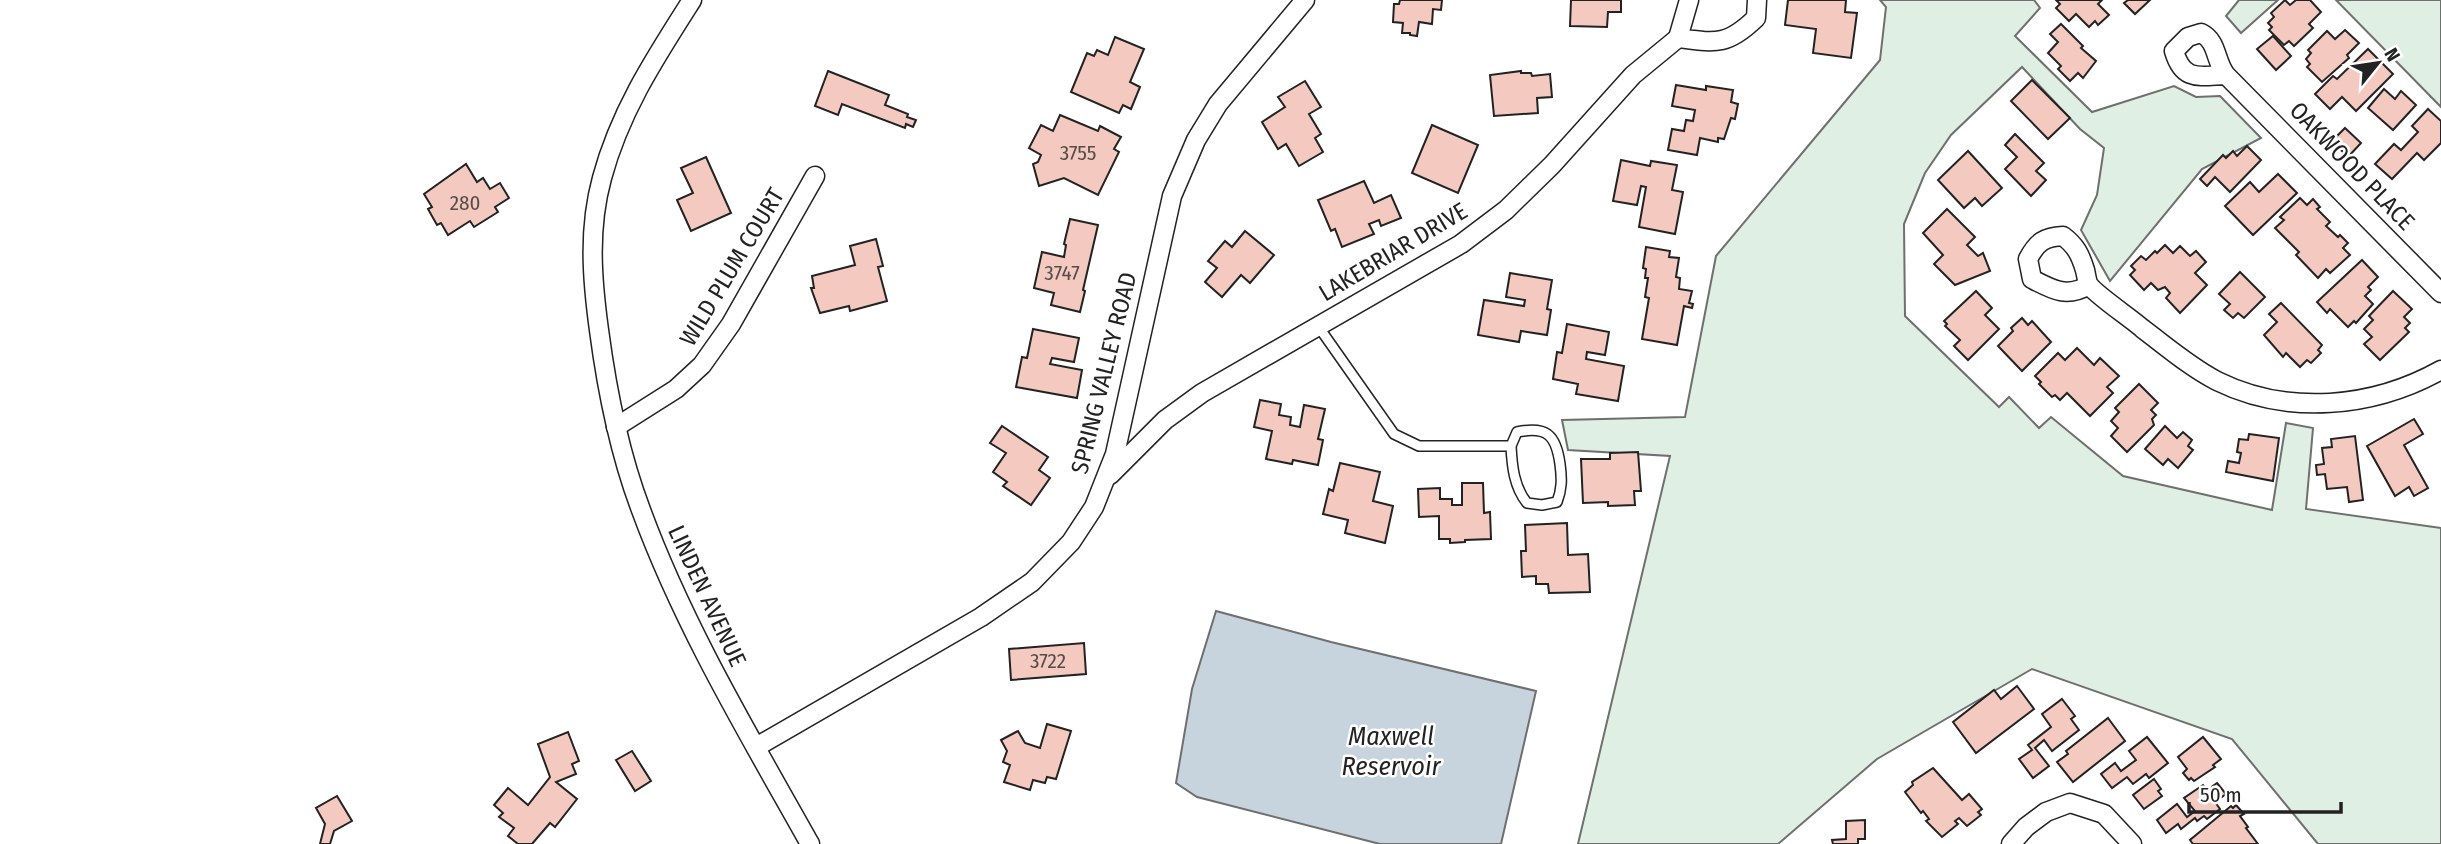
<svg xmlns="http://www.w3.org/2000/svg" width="2441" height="844" viewBox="0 0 2441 844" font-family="'Fira Sans Condensed',sans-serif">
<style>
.green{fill:#e0efe3;stroke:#6f6f6f;stroke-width:2}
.water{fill:#c7d3dd;stroke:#6f6f6f;stroke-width:2}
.building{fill:#f3c9c0;stroke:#222;stroke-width:2}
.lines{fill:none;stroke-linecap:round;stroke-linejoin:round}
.service-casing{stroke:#222;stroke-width:12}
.minor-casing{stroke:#222;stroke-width:21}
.service{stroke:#fff;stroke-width:9}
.minor{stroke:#fff;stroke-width:18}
.labels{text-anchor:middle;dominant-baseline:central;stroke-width:5;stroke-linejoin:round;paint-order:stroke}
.number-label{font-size:21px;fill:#564c4a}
.street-label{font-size:24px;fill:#222;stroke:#fff}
.water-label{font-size:26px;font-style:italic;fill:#222;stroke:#fff}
</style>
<rect width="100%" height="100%" fill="#fff"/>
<g class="green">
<path d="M1880 0H2034L2040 8 2015 36 2092 112 2174 86 2196 97 2220 96 2261 138 2202 169 2110 281 2081 230 2097 195 2104 148 2080 129 2022 67 1951 135 1925 173 1904 224 1905 316 1999 407 2009 397 2039 428 2051 417 2123 476 2272 510 2286 423 2313 428 2306 509 2441 528V844H2318L2232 739 2032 669 1877 759 1778 844H1578L1670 456 1568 450 1562 420 1685 417 1716 256 1880 60 1886 7Z"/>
<path d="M2239 0H2278L2241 33 2226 16Z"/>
<path d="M2336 0H2441V107Z"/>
</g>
<path class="water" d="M1216 611 1331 642 1536 691 1501 844H1380L1197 797 1176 783 1192 689Z"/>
<g class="building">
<path d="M1400 0H1442L1441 10 1433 9 1432 24 1419 22 1417 36 1410 35V33H1402L1403 23 1393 22 1394 4H1399Z"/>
<path d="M1571 0H1621V12H1608L1607 27 1570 26Z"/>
<path d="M1788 0H1846L1845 12 1857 13 1851 58 1813 53 1816 29 1785 25Z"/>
<path d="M2056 0H2102L2098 4 2109 15 2098 25 2095 21 2089 27 2076 14 2069 21 2056 8 2060 4Z"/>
<path d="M2128 0H2150L2135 14 2124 3Z"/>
<path d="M2285 0 2290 5 2296 0H2310L2321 12 2309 24 2313 28 2294 46 2289 41 2284 45 2269 30 2272 27 2268 23 2274 17 2271 13Z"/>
<path d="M2061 24 2083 46 2081 48 2096 61 2083 78 2078 73 2070 81 2058 69 2061 66 2048 53 2058 42 2050 34Z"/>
<path d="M2345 30 2359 43 2347 55 2349 58 2322 82 2307 67 2310 64 2306 59 2311 53 2308 50 2327 31 2335 39Z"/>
<path d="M2273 36 2291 56 2276 70 2257 49Z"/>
<path d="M1115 37 1144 49 1130 82 1140 87 1131 109 1123 105 1119 113 1071 92 1087 53 1094 56 1097 50 1108 55Z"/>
<path d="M2368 49 2393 74 2356 111 2342 97 2330 109 2315 94 2333 76 2337 79Z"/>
<path d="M828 71 889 95 885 105 908 114 907 117 916 120 913 127 906 124 905 128 842 104 838 115 815 106Z"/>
<path d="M1521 71V73H1531L1532 76 1550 74 1552 97 1537 98 1538 113 1494 116 1490 75Z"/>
<path d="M2032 80 2070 118 2048 139 2011 101Z"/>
<path d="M1305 81 1321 107 1309 114 1321 134 1315 138 1323 152 1299 166 1286 144 1278 149 1262 122 1285 107 1278 97Z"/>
<path d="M1676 85 1706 90V86L1733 90 1731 102 1738 104 1735 119 1731 118 1724 139 1718 138V142L1700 138 1697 155 1668 150 1672 129 1684 131 1686 120 1693 121 1695 110 1672 106Z"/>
<path d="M2384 89 2395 99 2401 91 2416 105 2393 130 2368 108Z"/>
<path d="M2428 109 2441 121V143L2424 160 2417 153 2392 179 2375 164 2394 144 2401 150 2418 132 2412 126Z"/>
<path d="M1060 115 1098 131 1100 126 1121 137 1114 149 1119 152 1098 195 1064 178 1039 186 1033 164 1038 162 1041 155 1029 148 1041 125 1053 131Z"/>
<path d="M1432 125 1478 145 1458 193 1412 173Z"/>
<path d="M2345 128 2361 143 2348 157 2332 141Z"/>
<path d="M2015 134 2044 163 2036 171 2046 180 2031 196 2005 169 2017 157 2005 145Z"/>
<path d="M2247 146 2261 160 2230 192 2215 177 2207 186 2200 179 2223 155 2226 158 2233 151 2237 156Z"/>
<path d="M1968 151 2002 188 1982 206 1975 198 1964 208 1938 180Z"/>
<path d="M706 157 731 213 691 231 677 200 693 193 681 168Z"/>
<path d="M1621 160 1650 166 1651 161 1677 165 1672 190 1683 192 1675 234 1639 227 1646 187 1641 186 1637 205 1613 201Z"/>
<path d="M466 164 477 182 483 178 490 189 500 183 509 198 495 207 498 212 474 227 470 221 448 235 441 223 437 225 428 209 432 207 424 194Z"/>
<path d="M2278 174 2297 193 2253 235 2225 206 2250 182 2259 192Z"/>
<path d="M1364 181 1374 203 1391 195 1401 218 1381 226 1379 220 1369 224 1374 234 1342 247 1335 229 1331 231 1318 200Z"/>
<path d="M2300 198 2307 205 2313 199 2320 207 2317 209 2330 222 2326 226 2338 237 2340 235 2348 243 2343 248 2350 255 2330 273 2326 269 2318 278 2296 255 2299 252 2275 228 2284 220 2280 217Z"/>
<path d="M1947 209 1975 237 1967 245 1978 256 1983 253 1990 271 1955 285 1934 264 1943 255 1923 233Z"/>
<path d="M1070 219 1098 225 1083 290 1085 291 1080 312 1051 305 1054 293 1034 288 1042 252 1064 257 1066 245 1064 244Z"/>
<path d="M1245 231 1274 255 1250 283 1241 275 1222 297 1205 282 1217 268 1208 261 1225 241 1232 247Z"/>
<path d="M876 239 883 266 878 267 887 301 850 311 849 306 820 313 811 288H814L812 276 855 265 850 246Z"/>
<path d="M2165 245 2173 253 2180 246 2190 256 2196 251 2206 262 2195 273 2207 285 2180 313 2166 298 2170 293 2165 287 2158 290 2151 283 2144 290 2130 275 2135 270 2131 266 2141 256 2146 260 2155 251 2157 253Z"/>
<path d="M1646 247 1670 251 1669 257 1679 258 1676 277 1680 278 1679 289 1692 291 1689 303 1693 304 1692 308 1684 306 1677 345 1642 339 1649 298 1645 297 1648 278H1645L1646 269 1643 268Z"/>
<path d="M2362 260 2378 277 2368 287 2371 290 2365 296 2373 304 2356 323 2354 321 2348 327 2330 309 2327 313 2317 302Z"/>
<path d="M2240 272 2265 297 2244 318 2238 313 2233 318 2224 310 2230 304 2219 294Z"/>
<path d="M1510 273 1552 280 1547 309 1551 310 1547 335 1521 331 1519 342 1478 335 1484 300 1524 306 1525 300 1506 297Z"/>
<path d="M1976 291 1992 308 1985 315 1999 329 1968 360 1954 346 1960 340 1945 326 1947 324 1944 321Z"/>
<path d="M2393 291 2412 309 2404 317 2410 323 2405 328 2409 332 2380 360 2364 344 2372 337 2364 329 2373 320 2369 316Z"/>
<path d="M2281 303 2322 345 2318 350 2321 353 2311 363 2307 360 2300 367 2286 353 2283 357 2264 335 2277 322 2269 314Z"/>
<path d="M2022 318 2028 325 2032 321 2051 342 2022 371 1998 346 2013 331 2011 328Z"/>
<path d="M1567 324 1609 332 1605 355 1587 352 1586 359 1624 366 1618 401 1576 394 1578 384 1553 379 1557 352 1562 353Z"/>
<path d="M1033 329 1079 338 1074 362 1052 358 1050 364 1082 370 1077 398 1016 387 1022 357 1027 358Z"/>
<path d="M2077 348 2094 365 2100 358 2119 376 2107 387 2113 393 2090 416 2067 393 2060 400 2055 395 2052 397 2039 384 2041 382 2035 376 2058 353 2065 360Z"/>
<path d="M2139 384 2158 403 2151 410 2156 415 2152 419 2154 425 2127 452 2111 436 2118 428 2111 421 2119 412 2115 408Z"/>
<path d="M1260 400 1281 404 1279 415 1291 417 1290 425 1300 427 1304 405 1325 409 1318 439 1323 440 1318 465 1293 460 1292 464 1266 459 1272 431 1254 427Z"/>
<path d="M2414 419 2423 434 2404 445 2428 488 2414 496 2409 487 2395 496 2367 446Z"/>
<path d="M1002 426 1048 457 1039 470 1050 478 1031 505 1003 486 1007 482 993 472 1006 453 990 443Z"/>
<path d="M2165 426 2177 438 2183 432 2192 440 2188 446 2193 450 2178 468 2168 459 2163 465 2145 449Z"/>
<path d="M2249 434 2279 438 2273 481 2226 472 2228 461 2239 463 2241 453 2237 452 2239 439 2248 440Z"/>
<path d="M2355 436 2363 500 2349 502 2347 487 2327 489 2325 474 2317 475 2316 465 2324 464 2322 448 2332 447 2331 439Z"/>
<path d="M1638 452 1641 491H1634L1635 505 1608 506V502L1583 503 1581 459H1610V453Z"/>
<path d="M1340 463 1380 472 1373 501 1393 506 1385 543 1345 533 1348 520 1323 514 1329 489 1333 491Z"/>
<path d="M1462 483H1483L1484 513 1490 512 1491 539 1465 540V542L1450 543V539H1439V516L1419 517 1418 489 1440 488V499H1452V505H1462Z"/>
<path d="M1567 523 1568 555 1588 554 1590 592 1549 593 1548 584H1536V576L1522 577 1521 551H1526L1525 525Z"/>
<path d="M1084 643 1086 674 1011 680 1009 649Z"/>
<path d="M2017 686 2034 709 1976 753 1953 722 1994 690 2001 699Z"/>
<path d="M2062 699 2075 716 2071 719 2079 730 2052 751 2044 740 2035 748 2049 766 2033 778 2019 759 2032 750 2028 745 2051 727 2042 714Z"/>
<path d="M2108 718 2125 741 2073 782 2057 762 2068 754 2066 751Z"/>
<path d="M1047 724 1071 731 1056 779 1047 777 1045 783 1033 780 1030 790 1004 782 1010 765 1003 762 1007 751 1001 740 1018 731 1025 743 1040 748Z"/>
<path d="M568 732 579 761 572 764 576 774 556 782 577 799 555 827 550 823 532 844H518L508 836 514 828 499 817 503 813 494 805 508 788 528 805 550 777 538 744Z"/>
<path d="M2147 737 2168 763 2149 778 2146 774 2133 784 2127 777 2112 788 2101 774 2115 763 2121 771 2136 760 2129 751Z"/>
<path d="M2203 737 2221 759 2213 765 2215 767 2194 781 2191 778 2189 780 2183 773 2187 769 2178 757Z"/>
<path d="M632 751 651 781 635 791 616 760Z"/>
<path d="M1933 768 1962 800 1969 794 1982 809 1978 812 1981 815 1967 826 1959 818 1955 821 1958 824 1942 837 1926 821 1929 819 1923 811 1921 813 1905 792 1913 785 1912 782Z"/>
<path d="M2154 779 2161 789 2158 791 2162 796 2144 809 2133 795Z"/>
<path d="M2217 783 2226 794 2215 802 2220 809 2207 819 2204 816 2197 821 2195 818 2181 829 2178 824 2166 833 2157 820 2177 804 2187 817 2195 811 2184 798 2203 785 2207 790Z"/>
<path d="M337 796 352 821 334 831 330 844H320L325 824 316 808Z"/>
<path d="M2236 805 2244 814 2240 816 2248 827 2246 828 2258 844H2193L2190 840 2231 806 2233 808Z"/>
<path d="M1865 820V839H1858V844H1833L1832 840 1846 839V821Z"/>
</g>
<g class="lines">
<g class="service-casing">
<path id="service" d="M1318 326 1394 434 1419 446H1511C1512 466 1514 487 1527 503L1542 505 1557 502C1562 489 1562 479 1560 464 1556 435 1547 426 1517 432L1511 446"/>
</g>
<g class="minor-casing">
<g id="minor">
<path d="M692 0C655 58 620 111 602 178 588 229 592 279 599 330 607 391 619 452 641 510 684 627 749 735 810 844"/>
<path d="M1689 0 1678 38C1716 43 1727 46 1756 18L1757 0"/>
<path d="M2226 75C2199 76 2183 82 2174 51L2188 37 2201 33C2218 41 2215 62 2226 75L2441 293"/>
<path d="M2089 285C2067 298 2053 290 2032 279L2028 259C2037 242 2044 237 2063 236 2076 246 2080 254 2085 270 2086 274 2087 282 2089 285 2096 295 2132 319 2143 329 2167 347 2190 367 2217 381 2288 416 2373 408 2441 370"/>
<path d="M616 427 676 389 702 365 731 324 815 176"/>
<path d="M1110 475 1165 420 1202 393 1461 244 1506 210 1552 165 1633 75 1678 38"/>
<path d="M756 747 981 617 1032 582 1071 542 1094 507 1115 454 1172 196 1196 140 1218 104 1305 0"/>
<path d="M2011 844 2026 827 2046 812 2070 803 2104 814 2132 844"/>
</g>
</g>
<use href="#service" class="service"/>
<use href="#minor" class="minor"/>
</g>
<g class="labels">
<g class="number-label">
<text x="1078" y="153">3755</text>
<text x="465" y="203">280</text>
<text x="1062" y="273">3747</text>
<text x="1048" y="661">3722</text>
</g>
<g class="street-label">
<text transform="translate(2352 166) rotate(46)">OAKWOOD PLACE</text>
<text transform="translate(1393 252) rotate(-31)">LAKEBRIAR DRIVE</text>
<text transform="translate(732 267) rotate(-59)">WILD PLUM COURT</text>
<text transform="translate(1104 373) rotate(-76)">SPRING VALLEY ROAD</text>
<text transform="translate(707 596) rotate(65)">LINDEN AVENUE</text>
</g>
<g class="water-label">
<text x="1391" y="736">Maxwell<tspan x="1391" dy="30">Reservoir</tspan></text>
</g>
</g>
<g transform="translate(2378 63) rotate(60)" stroke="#ffffff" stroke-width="5" paint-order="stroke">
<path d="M0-5L12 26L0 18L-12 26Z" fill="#222222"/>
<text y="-10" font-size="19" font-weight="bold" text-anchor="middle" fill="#222222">N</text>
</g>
<path d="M2189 802v10h152v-10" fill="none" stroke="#222222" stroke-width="3.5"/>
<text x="2200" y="802" font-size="21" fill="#222222" stroke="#ffffff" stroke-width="5" paint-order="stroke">50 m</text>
</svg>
